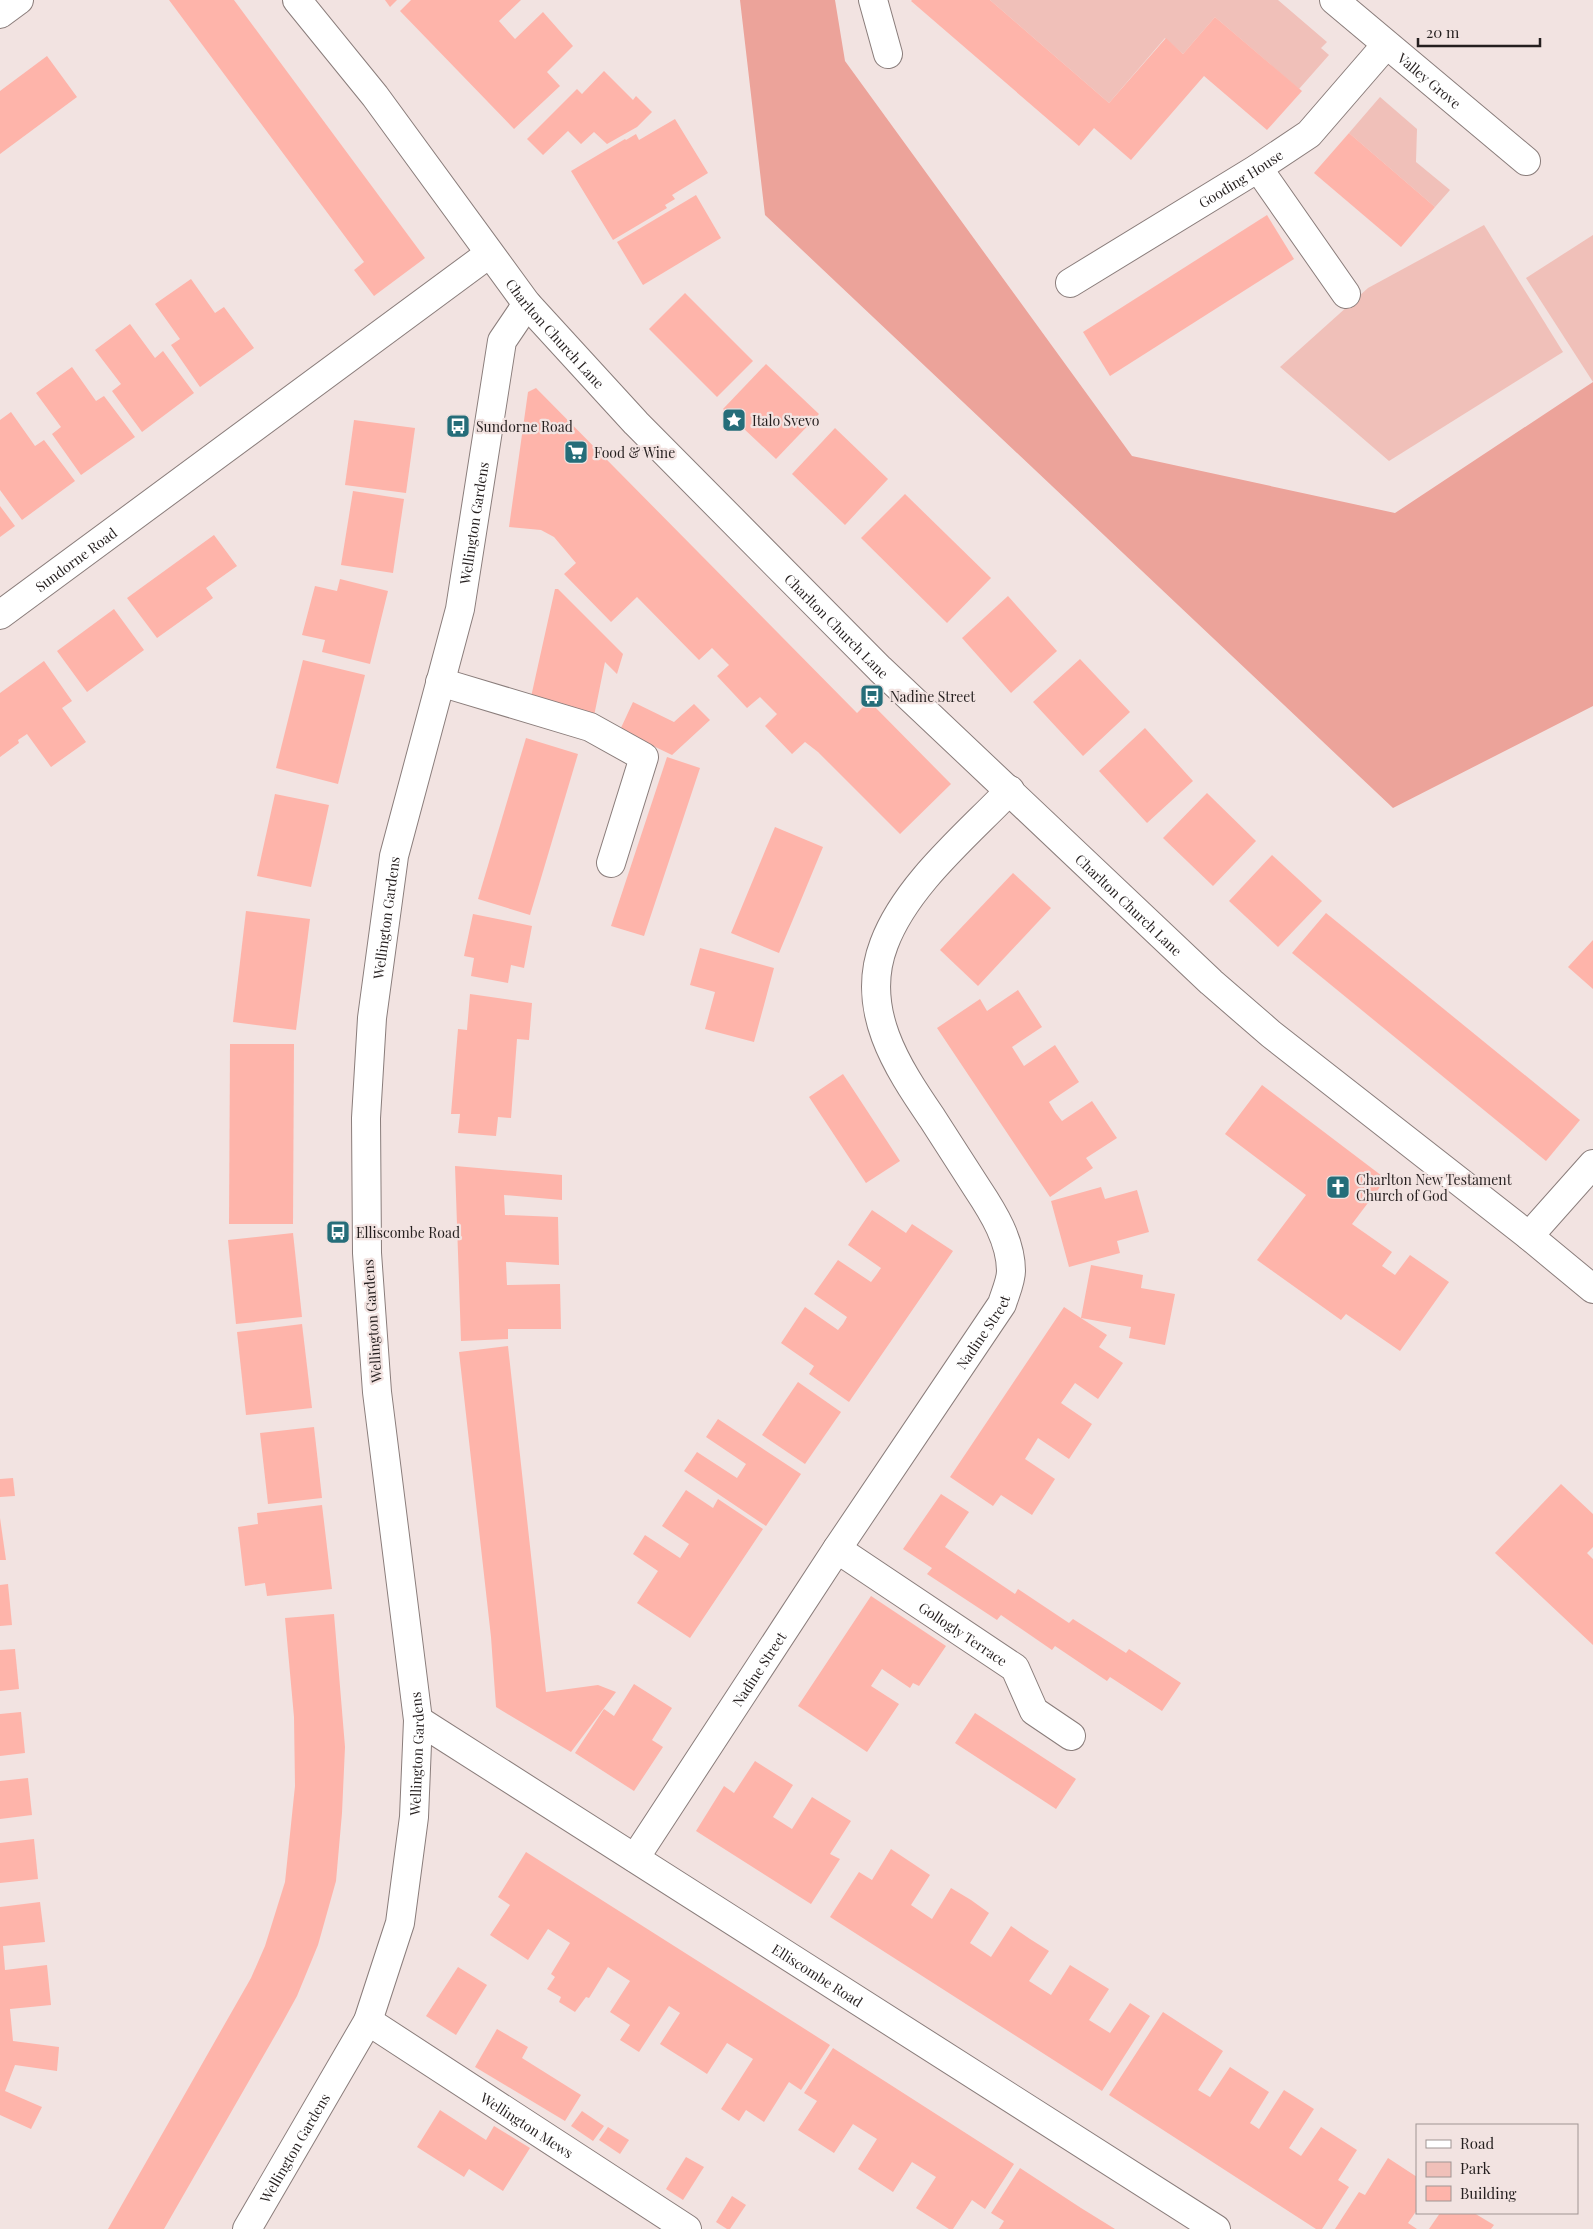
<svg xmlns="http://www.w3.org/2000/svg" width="1593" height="2229" viewBox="0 0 1593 2229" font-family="'Playfair Display',serif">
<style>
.green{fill:#f0c0b9}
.forest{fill:#eca39a}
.building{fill:#feb4aa}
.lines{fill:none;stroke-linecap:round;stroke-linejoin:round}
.minor-casing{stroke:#8a7d7b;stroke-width:30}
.minor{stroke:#fff;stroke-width:28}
.labels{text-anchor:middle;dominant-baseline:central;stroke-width:4.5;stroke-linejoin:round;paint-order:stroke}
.street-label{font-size:14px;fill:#251f1f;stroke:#f2e3e1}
.poi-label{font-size:14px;fill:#251f1f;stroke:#f2e3e1;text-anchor:start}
</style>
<rect width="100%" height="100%" fill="#f2e3e1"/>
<g class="green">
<path d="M990 0H1278L1327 42 1321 48 1329 55 1299 89 1215 17 1183 54 1165 38 1109 103Z"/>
<path d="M1380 97 1417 129 1416 162 1450 190 1435 207 1349 133Z"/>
<path d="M1484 225 1563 352 1389 461 1280 367 1368 288Z"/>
<path d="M1593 235V382L1526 278Z"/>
</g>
<path class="forest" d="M740 0H835L845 61 1132 456 1395 513 1593 382V706L1393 808 765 215Z"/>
<g class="building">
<path d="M169 0H234L425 258 374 296 354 270 364 262Z"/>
<path d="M385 0H397L390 7Z"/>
<path d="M411 0H521L499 21 515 39 543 12 573 46 547 72 560 86 514 129 400 11Z"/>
<path d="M912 0H990L1109 103 1166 38 1183 54 1215 17 1302 91 1267 130 1204 76 1131 160 1094 128 1079 146 911 1Z"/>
<path d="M47 56 77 97 0 154V91Z"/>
<path d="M604 71 633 100 636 96 652 112 637 127 607 144 594 132 581 144 568 131 543 155 527 139 577 89 582 94Z"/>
<path d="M675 119 708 173 672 195 675 199 665 205 667 208 613 240 571 171 625 139 626 140 636 134 639 140Z"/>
<path d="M1349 133 1435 207 1401 247 1314 173Z"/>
<path d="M696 195 721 238 643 285 617 242Z"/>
<path d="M1267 215 1294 259 1110 376 1083 332Z"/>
<path d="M191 279 215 313 224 307 254 348 200 387 171 345 180 339 155 304Z"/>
<path d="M685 293 753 361 717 397 649 329Z"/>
<path d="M130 324 155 358 163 351 194 393 142 432 112 391 121 384 95 350Z"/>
<path d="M766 364 819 414 776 459 723 409Z"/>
<path d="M72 367 96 401 104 396 135 437 81 475 52 434 61 427 36 393Z"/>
<path d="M536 388 857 713 869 701 951 784 900 834 818 752 805 742 792 754 765 726 777 714 760 697 747 708 717 676 729 665 712 648 699 660 637 597 611 622 564 574 576 563 554 537 541 530 509 527 528 392Z"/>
<path d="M11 412 35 446 44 440 75 481 22 520 0 490V420Z"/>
<path d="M354 420 415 428 406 493 345 485Z"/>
<path d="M835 428 888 479 845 525 792 474Z"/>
<path d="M353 491 404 499 393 573 341 565Z"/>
<path d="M905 494 991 578 947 623 861 538Z"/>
<path d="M0 506 15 526 0 537Z"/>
<path d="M214 535 237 566 206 588 213 598 157 638 127 598Z"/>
<path d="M340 579 388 591 370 664 322 652 325 640 302 635 315 586 337 591Z"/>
<path d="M555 589H558L623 654 617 674 605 662 594 716 531 697Z"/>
<path d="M1008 596 1057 651 1011 693 962 638Z"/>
<path d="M114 609 144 650 87 692 57 651Z"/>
<path d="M1080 659 1130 712 1083 756 1033 702Z"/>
<path d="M303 660 365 675 338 784 276 768Z"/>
<path d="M44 661 72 701 62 708 86 742 51 767 27 734 18 740 19 743 0 757V693Z"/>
<path d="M633 702 674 722 694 704 710 720 672 755 620 730Z"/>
<path d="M1145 728 1193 781 1147 823 1099 771Z"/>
<path d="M526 738 578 754 530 915 478 899Z"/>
<path d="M667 757 700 768 644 936 611 926Z"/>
<path d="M1207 793 1256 841 1213 886 1163 838Z"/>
<path d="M275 794 329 805 311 887 257 876Z"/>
<path d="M775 827 823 847 779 953 731 933Z"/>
<path d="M1272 855 1322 901 1278 947 1229 901Z"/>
<path d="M1013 873 1051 908 978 986 940 950Z"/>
<path d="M246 911 310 919 296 1030 233 1022Z"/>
<path d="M1326 913 1580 1120 1546 1161 1292 953Z"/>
<path d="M473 914 532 926 524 968 511 965 508 983 471 976 474 958 464 956Z"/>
<path d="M1593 940V989L1568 967Z"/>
<path d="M700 948 774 968 754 1042 705 1029 715 992 690 985Z"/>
<path d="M1018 990 1042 1027 1012 1047 1024 1066 1055 1045 1079 1082 1049 1102 1055 1112 1062 1121 1092 1101 1117 1138 1086 1158 1093 1168 1050 1197 937 1028 980 999 987 1011Z"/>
<path d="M470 994 532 1003 529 1040 517 1039 511 1118 498 1117 496 1136 458 1133 460 1114H451L458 1029 467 1030Z"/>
<path d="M230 1044H294L293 1224H229Z"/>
<path d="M843 1074 900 1161 866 1183 809 1097Z"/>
<path d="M1262 1085 1386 1179 1352 1224 1392 1252 1382 1266 1395 1275 1410 1255 1449 1282 1400 1351 1346 1314 1341 1320 1257 1260 1306 1195 1225 1134Z"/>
<path d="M455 1166 562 1175V1200L504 1195 505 1215 558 1217 559 1265 506 1262 507 1285 560 1284 561 1329H508V1339L461 1341Z"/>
<path d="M1101 1187 1105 1199 1137 1190 1149 1232 1117 1241 1120 1253 1069 1267 1051 1201Z"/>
<path d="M872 1210 906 1233 912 1224 953 1251 849 1402 809 1374 814 1366 781 1343 805 1307 838 1330 843 1324 847 1317 814 1294 838 1260 871 1282 877 1274 881 1268 848 1245Z"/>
<path d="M293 1233 302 1317 236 1324 228 1240Z"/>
<path d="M1091 1265 1143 1275 1141 1288 1175 1294 1165 1345 1129 1338 1131 1327 1081 1318Z"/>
<path d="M1064 1307 1107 1335 1099 1347 1123 1363 1098 1399 1075 1383 1061 1403 1092 1424 1069 1459 1038 1438 1025 1459 1055 1479 1032 1515 1001 1495 993 1506 950 1477Z"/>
<path d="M302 1324 312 1408 246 1415 237 1332Z"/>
<path d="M508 1346 546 1692 598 1685 616 1692 571 1752 496 1707 491 1637 459 1352Z"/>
<path d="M798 1382 841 1412 805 1464 762 1435Z"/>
<path d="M718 1419 801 1474 766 1526 684 1471 697 1452 737 1478 746 1464 706 1437Z"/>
<path d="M314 1427 322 1498 268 1504 260 1433Z"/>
<path d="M13 1478 15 1496 0 1497V1479Z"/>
<path d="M1561 1484 1593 1514V1547L1587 1553 1593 1559V1645L1495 1553Z"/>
<path d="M686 1490 713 1508 718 1499 763 1529 690 1638 637 1603 658 1571 633 1554 645 1535 680 1558 689 1544 662 1526Z"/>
<path d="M941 1494 969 1512 945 1547 1015 1594 1018 1589 1069 1623 1073 1619 1126 1653 1129 1649 1181 1683 1162 1711 1110 1677 1107 1681 1055 1646 1052 1650 1001 1615 997 1620 927 1574 932 1568 903 1549Z"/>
<path d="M322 1505 332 1589 267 1596 265 1583 245 1586 238 1527 258 1524 257 1513Z"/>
<path d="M0 1518 6 1560H0Z"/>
<path d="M8 1584 12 1625 0 1626V1585Z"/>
<path d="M871 1596 946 1646 919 1686 913 1683 910 1688 882 1669 871 1686 899 1704 867 1752 798 1706Z"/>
<path d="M334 1614 345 1747 342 1813 336 1881 318 1945 297 1996 280 2027 164 2229H108L251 1978 265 1946 285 1882 295 1786 294 1717 285 1618Z"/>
<path d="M15 1649 19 1689 0 1691V1650Z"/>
<path d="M634 1684 672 1708 652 1740 663 1747 634 1791 575 1753 604 1709 614 1716Z"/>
<path d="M21 1712 25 1753 0 1756V1714Z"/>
<path d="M975 1713 1076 1779 1056 1809 955 1743Z"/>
<path d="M755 1761 793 1785 773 1817 792 1829 812 1797 851 1821 830 1854 840 1859 811 1904 696 1831 724 1786 734 1793Z"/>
<path d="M28 1778 32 1815 0 1819V1781Z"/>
<path d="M34 1839 38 1879 0 1883V1843Z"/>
<path d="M891 1849 930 1875 911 1905 932 1919 951 1888 971 1900 989 1913 970 1943 991 1957 1011 1926 1030 1939 1049 1951 1029 1981 1051 1995 1070 1965 1109 1989 1089 2020 1110 2033 1130 2003 1150 2016 1102 2091 830 1917 859 1872 872 1880Z"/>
<path d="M526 1852 830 2045 801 2090 789 2082 764 2122 746 2110 739 2121 721 2109 753 2059 727 2043 707 2074 690 2063 660 2044 680 2013 669 2006 639 2052 620 2040 630 2025 610 2012 630 1981 608 1967 589 1998 586 1997 575 2012 559 2002 561 1997 547 1989 555 1977 551 1974 570 1943 548 1929 528 1960 490 1935 510 1905 498 1897Z"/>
<path d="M40 1902 45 1942 3 1946 5 1970 47 1965 51 2005 10 2009 13 2041 59 2047 57 2071 15 2065 5 2091 42 2107 31 2129 0 2115V1907Z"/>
<path d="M458 1967 487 1985 456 2035 426 2016Z"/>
<path d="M1163 2012 1223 2051 1198 2090 1210 2097 1230 2067 1269 2092 1250 2123 1259 2129 1284 2090 1314 2109 1289 2148 1301 2156 1321 2127 1357 2150 1338 2180 1349 2187 1322 2229H1316L1109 2095Z"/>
<path d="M497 2029 528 2047 522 2058 581 2095 565 2121 475 2067Z"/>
<path d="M833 2048 1014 2164 985 2209 972 2200 953 2229H949L916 2208 936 2177 912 2162 893 2192 858 2169 877 2139 853 2124 834 2153 798 2130 817 2101 804 2093Z"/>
<path d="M440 2110 486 2140 494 2126 530 2148 503 2191 469 2169 464 2177 417 2147Z"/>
<path d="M582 2111 604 2126 593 2141 571 2126Z"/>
<path d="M608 2127 629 2140 620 2154 599 2140Z"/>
<path d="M686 2157 704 2167 683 2200 666 2189Z"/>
<path d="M1388 2158 1417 2177V2210L1408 2223 1417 2229H1335L1359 2192 1365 2195Z"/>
<path d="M1020 2168 1081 2208 1115 2229H999L1004 2221 991 2213Z"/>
<path d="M732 2196 746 2205 730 2229H727L716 2222Z"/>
<path d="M1440 2213H1474L1494 2225 1491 2229H1429Z"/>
</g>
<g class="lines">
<g class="minor-casing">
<g id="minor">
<path id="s1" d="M297 0 375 96 527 304 636 423 880 669 1211 982 1271 1034 1529 1236 1593 1289"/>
<path d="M873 0 888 54"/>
<path id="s2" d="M1334 0 1526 161"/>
<path d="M0 14 19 0"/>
<path d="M1258 168 1346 294"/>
<path id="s3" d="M1070 283 1258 168 1309 134 1386 45"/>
<path id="s4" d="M0 615 489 254"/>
<path d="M440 682 590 727 644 757 611 863"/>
<path d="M1529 1236 1593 1164"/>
<path id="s5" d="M837 1549 1015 1668 1034 1711 1071 1736"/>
<path id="s6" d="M418 1720 1216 2229"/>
<path id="s7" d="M635 1858 837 1549 1002 1304C1005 1294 1011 1281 1011 1271 1011 1241 993 1212 977 1188 962 1165 947 1141 932 1118 897 1067 859 1009 884 944 906 885 967 835 1010 790"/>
<path id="s8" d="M368 2021 687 2229"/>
<path id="s9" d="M247 2229 368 2021 400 1923 414 1817 418 1720 377 1392 367 1253 366 1118 372 1018 394 856 460 609 502 341 527 304"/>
</g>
</g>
<use href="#minor" class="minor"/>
</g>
<defs>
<g id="sight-square" transform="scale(1.25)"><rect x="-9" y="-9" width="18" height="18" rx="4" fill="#256d79" stroke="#f2e3e1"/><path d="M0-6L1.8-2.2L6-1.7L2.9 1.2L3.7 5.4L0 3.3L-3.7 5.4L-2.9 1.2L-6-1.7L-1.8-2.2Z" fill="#fff"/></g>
<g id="bus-square" transform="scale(1.25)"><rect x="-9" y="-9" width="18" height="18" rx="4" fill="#256d79" stroke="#f2e3e1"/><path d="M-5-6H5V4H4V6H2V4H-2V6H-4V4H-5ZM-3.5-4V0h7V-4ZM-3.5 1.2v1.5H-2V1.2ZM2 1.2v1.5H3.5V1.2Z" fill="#fff"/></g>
<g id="supermarket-square" transform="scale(1.25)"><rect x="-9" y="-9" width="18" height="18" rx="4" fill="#256d79" stroke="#f2e3e1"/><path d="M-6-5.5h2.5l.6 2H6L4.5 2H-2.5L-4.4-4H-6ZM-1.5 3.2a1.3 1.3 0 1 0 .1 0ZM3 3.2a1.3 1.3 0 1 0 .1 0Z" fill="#fff"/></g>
<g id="church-square" transform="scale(1.25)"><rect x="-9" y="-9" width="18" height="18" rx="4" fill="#256d79" stroke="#f2e3e1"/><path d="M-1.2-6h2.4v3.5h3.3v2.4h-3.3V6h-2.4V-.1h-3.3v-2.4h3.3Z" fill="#fff"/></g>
</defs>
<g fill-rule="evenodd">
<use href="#sight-square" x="734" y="420"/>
<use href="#bus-square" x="458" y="426"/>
<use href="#supermarket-square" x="576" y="452"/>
<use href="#bus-square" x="872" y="696"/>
<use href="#church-square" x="1338" y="1187"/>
<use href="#bus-square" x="338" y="1232"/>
</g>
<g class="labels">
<g class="street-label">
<text stroke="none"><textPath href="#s2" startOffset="125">Valley Grove</textPath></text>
<text stroke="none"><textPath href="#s3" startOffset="200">Gooding House</textPath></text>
<text stroke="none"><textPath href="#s1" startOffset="422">Charlton Church Lane</textPath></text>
<text stroke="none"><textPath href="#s9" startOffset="1759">Wellington Gardens</textPath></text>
<text stroke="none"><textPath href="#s4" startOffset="94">Sundorne Road</textPath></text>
<text stroke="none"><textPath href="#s1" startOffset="828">Charlton Church Lane</textPath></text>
<text stroke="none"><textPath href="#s1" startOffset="1232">Charlton Church Lane</textPath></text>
<text stroke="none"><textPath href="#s9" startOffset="1354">Wellington Gardens</textPath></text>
<text transform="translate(372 1321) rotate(-94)">Wellington Gardens</text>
<text stroke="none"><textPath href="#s7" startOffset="631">Nadine Street</textPath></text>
<text stroke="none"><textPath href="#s5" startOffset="152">Gollogly Terrace</textPath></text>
<text stroke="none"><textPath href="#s7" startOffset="226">Nadine Street</textPath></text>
<text stroke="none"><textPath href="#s9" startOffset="514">Wellington Gardens</textPath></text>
<text stroke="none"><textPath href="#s6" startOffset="474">Elliscombe Road</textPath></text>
<text stroke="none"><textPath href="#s8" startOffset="190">Wellington Mews</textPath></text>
<text stroke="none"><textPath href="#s9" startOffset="94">Wellington Gardens</textPath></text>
</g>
<g class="poi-label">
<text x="752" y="420">Italo Svevo</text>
<text x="476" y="426">Sundorne Road</text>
<text x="594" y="452">Food &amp; Wine</text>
<text x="890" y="696">Nadine Street</text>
<text x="1356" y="1179">Charlton New Testament<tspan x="1356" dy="16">Church of God</tspan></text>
<text x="356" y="1232">Elliscombe Road</text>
</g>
</g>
<rect x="1416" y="2124" width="162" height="90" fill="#f2e3e1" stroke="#a09593"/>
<rect x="1426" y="2140" width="25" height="8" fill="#ffffff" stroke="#a09593"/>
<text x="1460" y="2149" font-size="15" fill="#251f1f">Road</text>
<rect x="1426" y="2162" width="25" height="15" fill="#f0c0b9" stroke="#a09593"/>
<text x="1460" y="2174" font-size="15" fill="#251f1f">Park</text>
<rect x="1426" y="2186" width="25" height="15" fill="#feb4aa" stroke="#a09593"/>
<text x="1460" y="2199" font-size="15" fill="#251f1f">Building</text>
<path d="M1418 38v8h122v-8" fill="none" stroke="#251f1f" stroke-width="2.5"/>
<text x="1426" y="38" font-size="15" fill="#251f1f" stroke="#f2e3e1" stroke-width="4" paint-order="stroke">20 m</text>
</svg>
